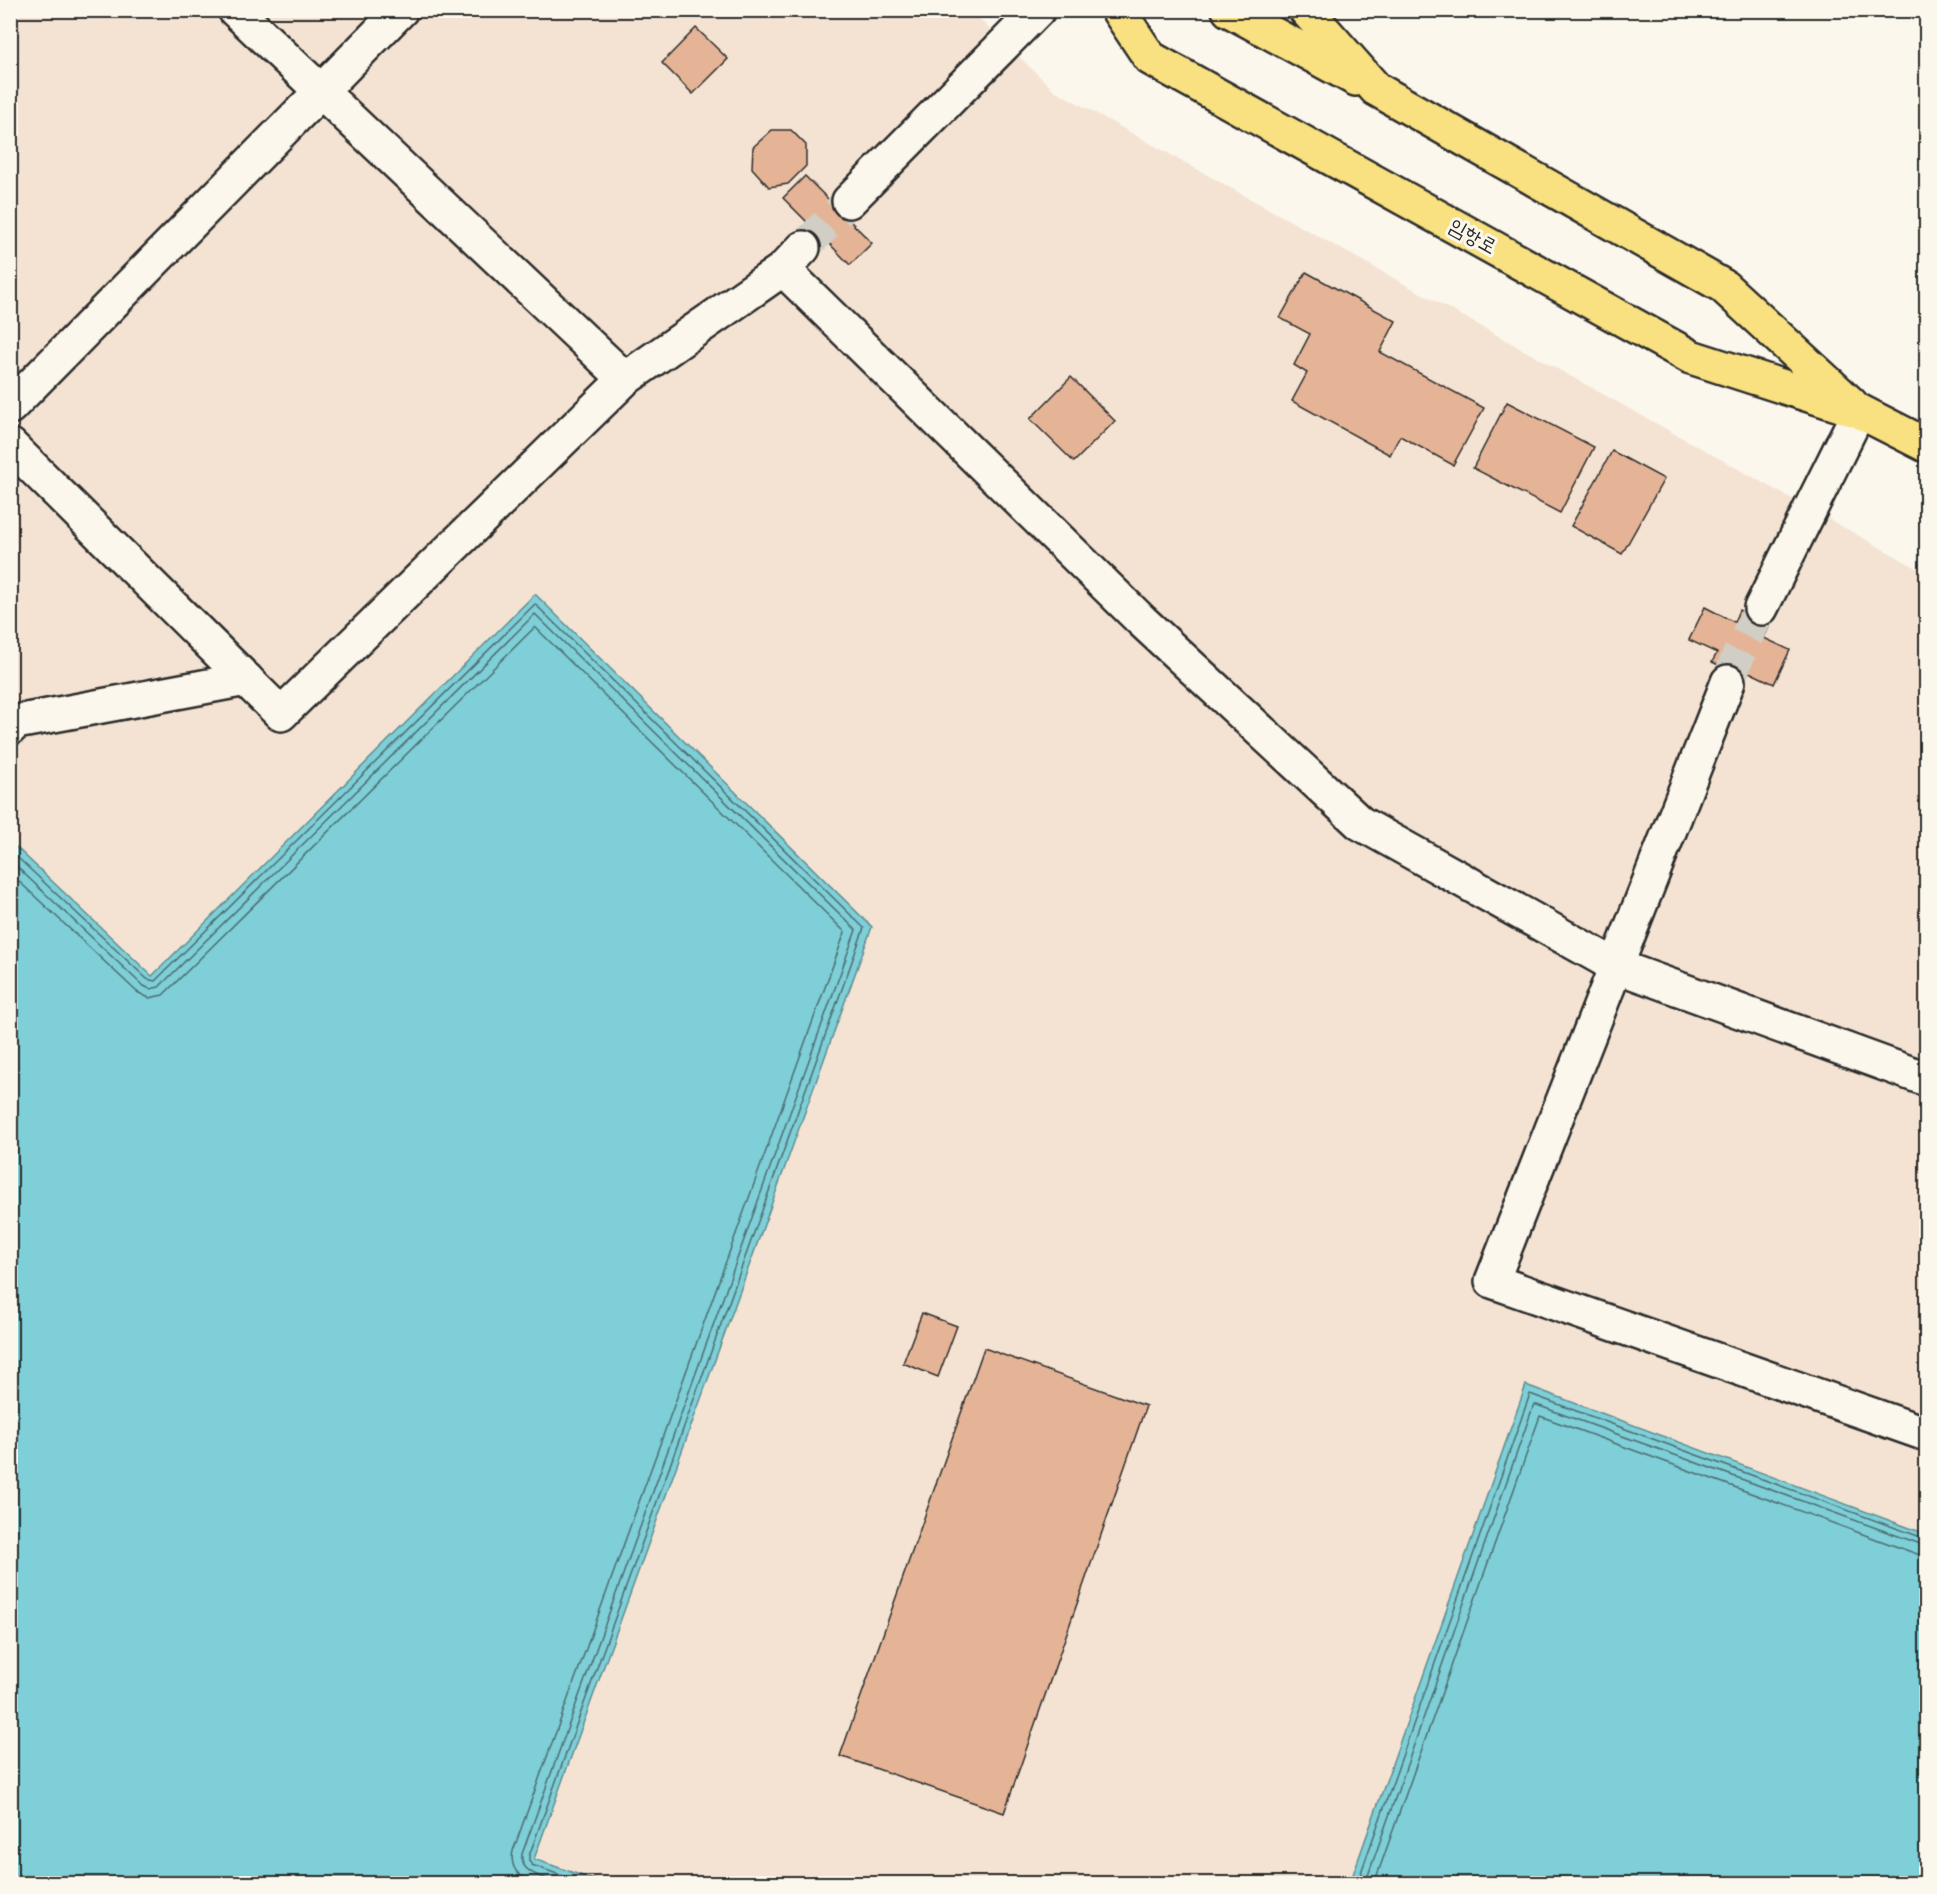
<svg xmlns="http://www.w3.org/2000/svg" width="1937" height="1894" viewBox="0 0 1937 1894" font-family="'Comic Neue','Poor Story',sans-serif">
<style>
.built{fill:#f4e3d2}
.water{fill:#7ecfd7;stroke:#5d8d92;stroke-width:1.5}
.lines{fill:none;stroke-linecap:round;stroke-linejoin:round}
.shore{stroke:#4c6d70;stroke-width:1.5}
.building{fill:#e5b496;stroke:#2b2b2b;stroke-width:1.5}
.minor-tunnel{stroke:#d1cec5;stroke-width:33;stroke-dasharray:33 16;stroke-linecap:butt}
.minor-casing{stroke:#2b2b2b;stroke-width:38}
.major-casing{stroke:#2b2b2b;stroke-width:38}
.minor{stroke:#fbf7ec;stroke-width:33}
.major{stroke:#f9e181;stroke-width:33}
.labels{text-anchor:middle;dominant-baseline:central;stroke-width:6;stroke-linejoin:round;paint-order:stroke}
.street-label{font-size:21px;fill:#2b2b2b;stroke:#fbf7ec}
</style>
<rect width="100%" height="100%" fill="#fbf7ec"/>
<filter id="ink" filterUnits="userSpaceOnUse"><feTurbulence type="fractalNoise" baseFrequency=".0167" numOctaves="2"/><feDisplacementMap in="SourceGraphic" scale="12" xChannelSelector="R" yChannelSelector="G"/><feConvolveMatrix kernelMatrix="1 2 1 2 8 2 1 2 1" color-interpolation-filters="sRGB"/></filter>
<g filter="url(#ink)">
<path class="built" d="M11 11H971L1054 90 1926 573V1534L1526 1385 1350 1883H603L534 1859 872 927 535 594 152 976 16 847 11 852Z"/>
<g class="water">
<path d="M535 594 872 927 534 1859 603 1883H11V852L16 847 152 976Z"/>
<path d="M1526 1385 1926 1534V1883H1350Z"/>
</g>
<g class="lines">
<g class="shore">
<path d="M10 856 17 857 147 979 155 981 535 604 864 928 529 1856V1861L532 1865 585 1884"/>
<path d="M10 864 15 865 142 985 150 989 159 987 535 614 856 930 522 1854C519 1875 547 1878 563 1884"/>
<path d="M10 873 137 992 149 998 163 995 535 627 845 932 513 1851C509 1869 520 1878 536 1884"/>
<path d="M1357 1884 1530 1394 1926 1539"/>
<path d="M1365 1884 1534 1404 1926 1546"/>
<path d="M1374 1884 1540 1416 1917 1554 1926 1555"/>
</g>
</g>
<g class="building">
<path d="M696 28 728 59 693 94 662 63Z"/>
<path d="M772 130H791L806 145V166L788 184 769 187 752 168 753 147Z"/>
<path d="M805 176 832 203 837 198 852 213 847 218 872 243 850 265 825 239 813 251 797 236 809 224 783 198Z"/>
<path d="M1306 272 1396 321 1380 352 1484 408 1453 465 1400 436 1390 455 1292 401 1307 373 1294 365 1310 334 1280 318Z"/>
<path d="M1071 377 1115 421 1074 462 1030 419Z"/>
<path d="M1507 402 1594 447 1560 513 1473 468Z"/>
<path d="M1612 451 1664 479 1622 554 1571 526Z"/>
<path d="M1705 607 1734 622 1739 610 1770 625 1764 638 1790 650 1774 684 1745 670 1742 677 1712 662 1717 653 1689 640Z"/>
<path d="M922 1313 957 1326 938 1377 903 1363Z"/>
<path d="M984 1348 1146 1406 1004 1813 840 1756Z"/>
</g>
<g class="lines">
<g class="minor-tunnel">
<path d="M803 248 849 201"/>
<path d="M1728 682 1743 644 1761 608"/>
</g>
<g class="minor-casing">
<g id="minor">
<path d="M235 10 625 379"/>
<path d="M849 201 1038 10"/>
<path d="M783 269 1142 621 1360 823 1616 966 1926 1079"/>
<path d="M10 407 401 10"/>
<path d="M10 445 281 714 625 379 783 269 803 248"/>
<path d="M1761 608 1859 411"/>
<path d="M1728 682 1492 1281 1926 1434"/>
<path d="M10 728 16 722 246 679"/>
</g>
</g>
<g class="major-casing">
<g id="major">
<path d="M1118 10 1150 58 1691 357 1859 411 1926 445"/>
<path d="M1229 10 1356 79"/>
<path d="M1306 10 1376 89 1723 286 1851 404"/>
</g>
</g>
<use href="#minor" class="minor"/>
<use href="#major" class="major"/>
</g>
</g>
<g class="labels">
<g class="street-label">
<text transform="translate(1473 236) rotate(29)">임항로</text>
</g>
</g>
<rect width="1937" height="1894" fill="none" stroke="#fbf7ec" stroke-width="36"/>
<rect x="18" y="18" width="1901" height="1858" fill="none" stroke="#2b2b2b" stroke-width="2" filter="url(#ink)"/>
</svg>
